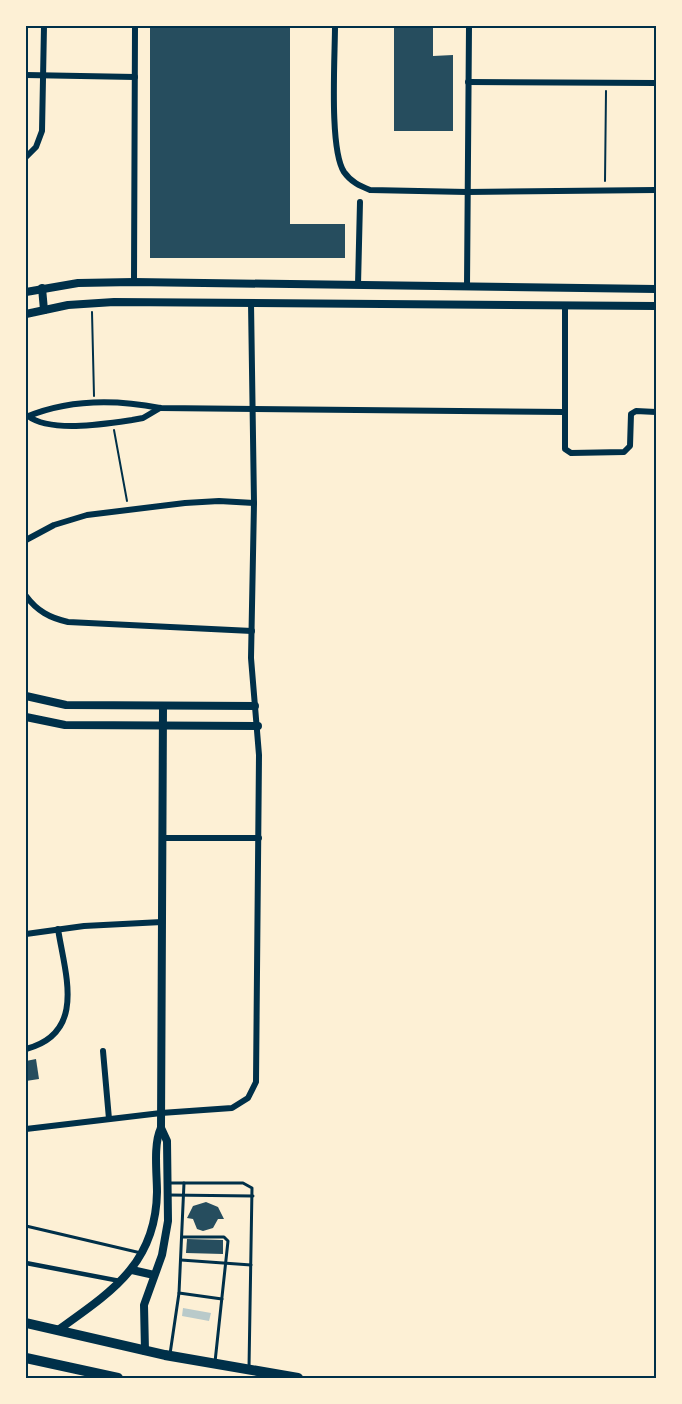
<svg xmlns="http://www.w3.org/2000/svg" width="682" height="1404" viewBox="0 0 682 1404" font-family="Raleway,sans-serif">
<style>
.green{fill:#b9caca}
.building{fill:#264d5e}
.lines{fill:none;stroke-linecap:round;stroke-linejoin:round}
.path{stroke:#003049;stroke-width:2}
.service{stroke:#003049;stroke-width:3}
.pedestrian{stroke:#003049;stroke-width:4.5}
.minor{stroke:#003049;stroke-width:6}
.tertiary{stroke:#003049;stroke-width:8}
.motorway{stroke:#003049;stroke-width:10}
.neatline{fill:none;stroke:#003049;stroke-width:2}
</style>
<rect width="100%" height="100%" fill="#fdf0d5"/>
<path class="green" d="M183 1308 211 1313 209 1321 182 1316Z"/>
<g class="building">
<path d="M150 26H290V224H345V258H150Z"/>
<path d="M394 26H433V56L453 55V131H394Z"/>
<path d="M36 1059 39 1079 26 1081V1061Z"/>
<path d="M206 1202 218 1207 224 1219H218L213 1228 203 1231 197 1229 193 1219 187 1218 193 1206Z"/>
<path d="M187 1239 223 1240V1254L186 1253Z"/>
</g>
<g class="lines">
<g class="path">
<path d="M605 181 606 91"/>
<path d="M92 312 94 396"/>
<path d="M114 430 127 501"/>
</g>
<g class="service">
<path d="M169 1183H243L252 1188 249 1368"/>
<path d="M169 1195 253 1196"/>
<path d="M26 1226 141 1253"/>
<path d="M182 1237H224L228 1241 215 1362"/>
<path d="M181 1260 251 1265"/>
<path d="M179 1293 222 1299"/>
<path d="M170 1354 179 1293 184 1183"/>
</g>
<path class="pedestrian" d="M26 1263 120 1281"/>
<g class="minor">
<path d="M335 26C335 57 329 149 344 172 351 182 360 186 370 190L467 192 656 190"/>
<path d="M26 75 135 77"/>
<path d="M468 82 656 83"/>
<path d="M26 157 36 147 42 131 44 26"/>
<path d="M134 282 135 26"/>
<path d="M358 285 360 202"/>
<path d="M467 286 469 26"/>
<path d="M565 305V449L571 453 624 452 630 446 631 414 636 411 656 412"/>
<path d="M28 416C50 433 105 424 132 420L143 418 160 408"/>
<path d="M26 417C69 399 114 399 160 408L564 412"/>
<path d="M26 540 54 525 87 515 185 503 219 501 254 503"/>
<path d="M26 596C37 611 50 618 68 622L252 631"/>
<path d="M163 838H259"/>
<path d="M26 934 84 926 162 922"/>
<path d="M26 1049C87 1033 65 974 58 929"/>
<path d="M103 1051 109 1119"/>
<path d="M26 1129 161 1113 232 1108 248 1098 256 1082 259 755 251 658 254 503 251 303"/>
</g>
<g class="tertiary">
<path d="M42 288 44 310"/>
<path d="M26 292 78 283 134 282 656 289"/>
<path d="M26 314 68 305 114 302 656 306"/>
<path d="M26 696 66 705 255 706"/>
<path d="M26 717 65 725 258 726"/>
<path d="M132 1270 154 1275"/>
<path d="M58 1330C111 1292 156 1264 157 1192 157 1174 153 1144 161 1128L163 707"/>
<path d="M145 1351 144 1305 162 1255 168 1221 167 1141 161 1128"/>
</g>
<g class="motorway">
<path d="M26 1323 165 1355 298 1378"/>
<path d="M26 1358 118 1378"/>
</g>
</g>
<rect width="682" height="1404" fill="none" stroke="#fdf0d5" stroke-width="54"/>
<rect x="27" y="27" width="628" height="1350" class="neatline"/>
</svg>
